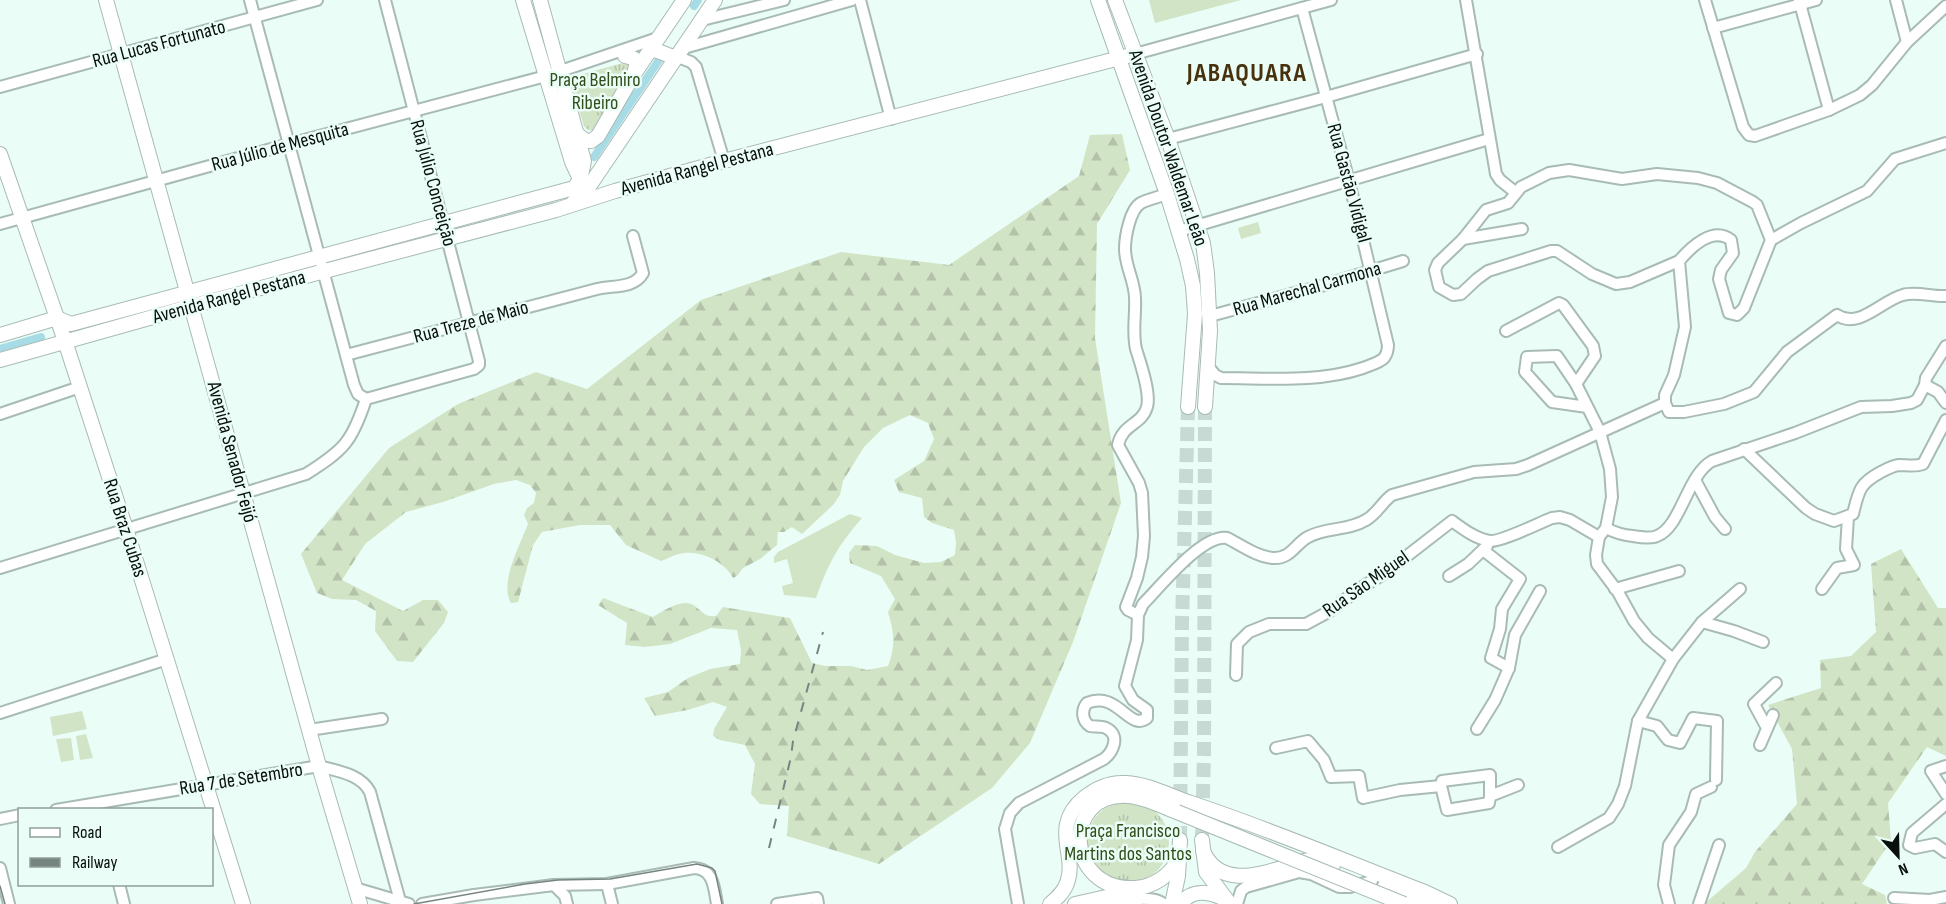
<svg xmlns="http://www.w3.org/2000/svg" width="1946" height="904" viewBox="0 0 1946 904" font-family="'Sofia Sans Condensed',sans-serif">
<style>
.grass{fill:#d2e4c6}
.forest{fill:url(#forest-firs)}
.park{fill:url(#park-tufts)}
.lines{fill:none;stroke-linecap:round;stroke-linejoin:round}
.canal{stroke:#a7dbe5;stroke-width:8}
.major-tunnel{stroke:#c8dad4;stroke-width:14;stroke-dasharray:14 7;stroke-linecap:butt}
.minor-casing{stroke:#a8bbb4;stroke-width:14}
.major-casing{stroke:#a8bbb4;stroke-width:16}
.minor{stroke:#fff;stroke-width:10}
.major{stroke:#fff;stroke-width:14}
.tram{stroke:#778580;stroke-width:1.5}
.rail{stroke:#778580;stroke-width:2;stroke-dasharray:10 10;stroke-linecap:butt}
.major-bridge-casing{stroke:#a8bbb4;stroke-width:16;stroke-linecap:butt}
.major-bridge{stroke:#fff;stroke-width:14}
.labels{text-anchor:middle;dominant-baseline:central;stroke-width:5;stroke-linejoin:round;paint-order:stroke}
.street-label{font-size:20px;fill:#080f0c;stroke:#eafef7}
.park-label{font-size:20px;fill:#314d19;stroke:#eafef7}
.district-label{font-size:26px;font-weight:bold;letter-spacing:1.5px;fill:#48310d;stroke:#eafef7}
</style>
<defs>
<pattern id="forest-firs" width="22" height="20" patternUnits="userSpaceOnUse" patternTransform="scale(1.5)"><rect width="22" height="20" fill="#d2e4c6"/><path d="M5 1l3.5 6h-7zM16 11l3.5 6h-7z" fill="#b3c2a9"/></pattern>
<pattern id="park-tufts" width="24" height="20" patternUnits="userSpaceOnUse" patternTransform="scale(1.5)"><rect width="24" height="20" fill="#d2e4c6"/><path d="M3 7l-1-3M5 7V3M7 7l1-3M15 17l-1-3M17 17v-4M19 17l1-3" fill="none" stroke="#b3c2a9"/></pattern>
</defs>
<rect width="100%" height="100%" fill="#eafef7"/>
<g class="grass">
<path d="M1149 0H1241L1155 23Z"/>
<path d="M1258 222 1261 233 1241 239 1238 228Z"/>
<path d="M850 514 862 518C837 547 829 562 816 598L784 595 782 586 793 583 787 559 774 563V557L778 552Z"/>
<path d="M82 711 87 729 53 736 50 717Z"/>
<path d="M86 734 93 758 80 760 76 736Z"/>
<path d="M71 738 74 760 61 762 56 739Z"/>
</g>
<g class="forest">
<path d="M1122 134 1130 170 1097 224 1095 338 1121 503 1073 642 1030 743 992 788 879 864 787 836 789 806 760 804 751 794 755 764 745 745 720 740 713 736 714 729 727 707 713 702 688 710 655 716 644 698 668 692 688 678 710 669 740 664 741 650 737 630 711 628 670 644 645 647 625 645 627 623 598 605 603 598 653 617C664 611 684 596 696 607 704 613 705 617 716 616L723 607 790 618 812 663 825 666H851L867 670 888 666C896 646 894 632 888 612L895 599 881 576 850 563 849 553 855 545 877 546 895 555 924 563 941 562 955 555 956 542 954 530 932 523 924 517 922 498 899 492 894 480 924 461 934 439 928 423 910 415 883 428 864 447 843 481 840 495 833 505 802 534 792 527 784 532H778L777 545 760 559 743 568 737 576 733 578C724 561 699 549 679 554 673 555 667 559 661 561L626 545 610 525H580L542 532 533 545 518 602 511 603C499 583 520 545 528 524L524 515 527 508 534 503 536 493 530 485 516 480 494 484 443 502 406 512 365 544 342 580 403 611 423 600H438L448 612 444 623 413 662 397 661 375 631 376 611 356 600 332 599 317 593 301 554 389 448 458 404 536 372 587 389 701 300 841 252 949 265 1079 176 1090 135Z"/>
<path d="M1901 549 1938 608H1946V756L1927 747 1888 803 1891 841 1862 884 1885 895 1887 904H1704L1746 868 1755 852 1797 804 1792 749 1768 705 1821 688 1820 660 1851 656 1876 632 1871 564Z"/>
</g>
<g class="park">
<path d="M630 61 635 65 596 131 588 130 584 126 572 88 579 75Z"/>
<circle cx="1128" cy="842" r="41"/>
</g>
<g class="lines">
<g class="canal">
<path d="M694 6 698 0"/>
<path d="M594 157 659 60"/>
<path d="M0 349 41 337"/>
</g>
<g class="major-tunnel">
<path d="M1180 840 1182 623 1188 407"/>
<path d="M1202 840 1204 751 1205 407"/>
</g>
<g class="minor-casing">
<g id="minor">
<path d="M250 0 354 385 358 394 366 399"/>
<path d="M860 0 891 119"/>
<path d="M1466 0 1496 174 1500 180 1515 192"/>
<path d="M1705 0 1743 127 1749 135 1755 136 1829 110 1860 95 1872 85 1907 42 1946 6"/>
<path d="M1799 0 1829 110"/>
<path d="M1896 0 1907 42"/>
<path d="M702 20 784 0"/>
<path d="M1713 28 1816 0"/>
<path d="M684 48 852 0"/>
<path d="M1135 54 1331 0"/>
<path d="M678 57 691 62 696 67 724 161"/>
<path d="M0 87 317 0"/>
<path d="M1168 139 1326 97 1477 54"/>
<path d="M0 224 289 144 546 76 658 38"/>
<path d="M1179 231 1489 139"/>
<path d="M1463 239 1522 229"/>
<path d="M1771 240 1801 223 1867 191 1895 159 1946 143"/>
<path d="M1210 316 1321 286 1403 261"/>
<path d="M1506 331 1559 303 1563 305 1593 346 1595 356 1576 384"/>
<path d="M346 355 597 289C613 285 634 289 643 273L633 236"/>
<path d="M1208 366 1215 375 1221 378C1269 378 1318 383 1363 368 1370 365 1379 363 1384 358 1387 354 1388 349 1388 345L1349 181 1302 8"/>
<path d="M1925 385 1938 392 1946 403"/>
<path d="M1665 403 1669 412H1684L1724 404 1754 392 1787 352 1837 315C1859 330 1882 300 1903 295 1915 291 1933 297 1946 296"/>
<path d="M1587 407 1552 402 1525 372 1527 357 1557 356 1576 384 1600 432 1610 469 1612 497 1606 528 1599 537 1596 555 1597 564 1618 592 1634 621 1648 638 1673 659"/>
<path d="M0 414 80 387"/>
<path d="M1744 449 1806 508 1815 514 1834 521 1853 514C1859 490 1859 484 1881 472 1887 469 1892 466 1899 465 1907 465 1915 467 1923 464L1946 420"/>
<path d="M1695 480 1715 517 1725 529"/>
<path d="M1606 528C1615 533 1623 535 1633 536 1639 537 1651 539 1657 536 1681 527 1687 475 1712 461L1795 433 1861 407 1892 406 1911 403 1917 400 1925 385 1926 378 1946 346"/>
<path d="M1483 550 1520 579 1502 609 1500 629 1491 658 1509 668"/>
<path d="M0 568 306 474C344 450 352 442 366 399L474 369 479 365V361L385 0"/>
<path d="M1449 576 1468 564 1487 546"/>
<path d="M1615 589 1679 571"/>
<path d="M1822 589 1837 568 1854 565 1846 549 1848 517"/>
<path d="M1138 615 1128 610 1126 607 1137 578 1142 557 1144 536 1142 493 1139 483 1118 445C1122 424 1142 425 1147 407 1151 393 1140 362 1136 349 1132 331 1136 316 1135 298 1135 282 1125 266 1125 249 1125 237 1130 209 1141 203 1149 199 1159 197 1167 194"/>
<path d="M1702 622 1734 631 1763 642"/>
<path d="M1236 675 1237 644 1249 632 1269 624H1306L1330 611 1359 589 1385 573 1452 521C1463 529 1476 539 1490 541 1501 542 1539 523 1552 518L1560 517 1570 520 1599 537"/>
<path d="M0 713 167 659"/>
<path d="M1638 721 1657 726 1668 740 1680 743 1693 718 1717 721 1716 780"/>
<path d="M1767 728 1754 704 1776 683"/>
<path d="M1477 729 1495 700 1509 668 1515 635 1540 591"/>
<path d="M309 730 382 719"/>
<path d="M1760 745 1773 715"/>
<path d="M1276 748 1308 741 1324 760 1331 777 1359 776 1363 798 1400 790 1441 786 1447 810 1489 803 1490 796 1518 785"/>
<path d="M1946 766 1931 771 1946 794"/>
<path d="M1441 786 1442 781 1490 775V796"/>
<path d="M1946 804 1912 833 1909 845 1915 848 1935 844 1946 852"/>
<path d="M56 810 319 766C337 771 361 774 370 792L400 901"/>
<path d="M0 819 20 815"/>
<path d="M1558 847 1609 818 1618 804 1625 786 1638 721 1673 659 1702 622 1740 589"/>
<path d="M0 868 9 904"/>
<path d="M119 884 124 904"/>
<path d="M607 884 612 904"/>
<path d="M554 885 565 896 567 904"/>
<path d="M355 888 409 904"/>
<path d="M1894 898 1930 900 1946 897"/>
<path d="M422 904 474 895 554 885 607 884 694 868C714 869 714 888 717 904"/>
<path d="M777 904 817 898 818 904"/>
<path d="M1018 904 1005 829 1010 813 1019 803 1104 759C1113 752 1121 735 1106 728 1102 726 1095 727 1090 726 1082 721 1081 710 1087 703 1118 690 1129 732 1147 718V710L1133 700 1125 686 1137 640 1138 615 1143 604C1160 587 1202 534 1227 538 1241 545 1257 557 1273 558 1291 559 1295 544 1308 537 1326 527 1348 531 1366 520 1377 514 1382 502 1392 495L1474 472 1516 469 1528 465 1665 403V395L1674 375 1685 327 1679 261C1691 247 1713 226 1731 240L1733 253 1721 270 1719 279 1729 313 1737 315 1744 308 1771 240 1757 205 1753 202 1717 183 1698 178 1657 174 1622 179 1569 170 1549 173 1521 187 1508 203 1486 210 1463 239 1438 263 1435 270 1439 287 1453 295 1461 294 1477 279 1488 271 1551 251H1557L1592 274 1616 284 1630 282 1679 261"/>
<path d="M1111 904C1127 901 1150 894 1164 904"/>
<path d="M1237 904 1241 891 1246 887 1299 872 1311 874 1339 887H1350L1372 881"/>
<path d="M1669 904 1664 885 1669 845 1691 812 1696 794 1711 787"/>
<path d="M1699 904 1719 845"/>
</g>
</g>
<g class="major-casing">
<g id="major">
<path d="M106 0 319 766 360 904"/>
<path d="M523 0 572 162 582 183"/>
<path d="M1098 0 1167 194 1187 259 1193 286 1195 314 1188 407"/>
<path d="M1115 0 1168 139 1203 243 1207 273 1210 331 1205 407"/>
<path d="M650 50C660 49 666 57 678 57"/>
<path d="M625 56 633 58 637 62 634 74"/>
<path d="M577 134 586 141H591L598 136 634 74 684 0"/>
<path d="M0 154 65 341 126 529 243 904"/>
<path d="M573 203 588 188 715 0"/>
<path d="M0 335 57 318 71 324 574 188 580 180 584 161 540 0"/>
<path d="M0 360 192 306 556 210 615 191 724 161 1135 54"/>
<path d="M1177 812C1161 806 1145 797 1128 796 1062 791 1063 891 1135 888 1154 887 1170 875 1179 859"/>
<path d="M1202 840 1206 872 1230 904"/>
<path d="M1203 851C1219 888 1258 875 1289 866 1296 864 1303 860 1311 860 1319 859 1326 863 1333 865"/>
<path d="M1385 886 1428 904"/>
<path d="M1050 904C1057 898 1064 892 1067 883 1078 855 1049 827 1084 798 1096 788 1110 782 1126 783 1148 784 1170 796 1191 803 1270 829 1347 862 1425 892L1450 904"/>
<path d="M1075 904 1133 891"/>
<path d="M1172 904 1178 876 1180 840"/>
<path d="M1180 904C1193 888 1209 892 1225 899"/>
</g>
</g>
<use href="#minor" class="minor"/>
<use href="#major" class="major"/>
<g class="tram">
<path d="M0 886 5 904"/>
<path d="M414 904 525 884 558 880 610 879 697 864 712 868 715 871 722 904"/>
</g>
<path class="rail" d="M769 848 791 757 793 741 823 632"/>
<g class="major-bridge-casing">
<path id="major-bridge" d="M1177 812 1404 904"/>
</g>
<use href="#major-bridge" class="major-bridge"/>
</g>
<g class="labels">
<g class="street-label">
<text transform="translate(159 44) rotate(-15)">Rua Lucas Fortunato</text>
<text transform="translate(280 147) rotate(-15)">Rua Júlio de Mesquita</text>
<text transform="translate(1168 148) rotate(71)">Avenida Doutor Waldemar Leão</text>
<text transform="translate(697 169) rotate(-15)">Avenida Rangel Pestana</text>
<text transform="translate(433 183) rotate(75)">Rua Júlio Conceição</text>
<text transform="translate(1349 183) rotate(75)">Rua Gastão Vidigal</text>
<text transform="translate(1307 289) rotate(-16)">Rua Marechal Carmona</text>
<text transform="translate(229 297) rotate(-15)">Avenida Rangel Pestana</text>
<text transform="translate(471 322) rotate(-15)">Rua Treze de Maio</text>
<text transform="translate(232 452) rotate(75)">Avenida Senador Feijó</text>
<text transform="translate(125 528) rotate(72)">Rua Braz Cubas</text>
<text transform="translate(1366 584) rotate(-35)">Rua São Miguel</text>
<text transform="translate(241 779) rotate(-9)">Rua 7 de Setembro</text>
</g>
<g class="park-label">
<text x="595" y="80">Praça Belmiro<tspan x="595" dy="23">Ribeiro</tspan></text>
<text x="1128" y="831">Praça Francisco<tspan x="1128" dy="23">Martins dos Santos</tspan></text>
</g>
<g class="district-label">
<text x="1247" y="73">JABAQUARA</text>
</g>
</g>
<rect x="18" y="808" width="195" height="78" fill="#eafef7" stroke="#909e99" stroke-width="1.5"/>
<rect x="30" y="828" width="30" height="9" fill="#ffffff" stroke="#909e99" stroke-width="1.5"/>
<text x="72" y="838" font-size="18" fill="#080f0c">Road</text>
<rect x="30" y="858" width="30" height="9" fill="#778580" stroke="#909e99" stroke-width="1.5"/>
<text x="72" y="868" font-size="18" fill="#080f0c">Railway</text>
<g transform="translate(1898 856) rotate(158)" stroke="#eafef7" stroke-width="4.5" paint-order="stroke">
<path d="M0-4.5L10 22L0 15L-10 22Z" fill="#080f0c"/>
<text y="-9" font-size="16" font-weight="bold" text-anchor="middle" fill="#080f0c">N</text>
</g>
</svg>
